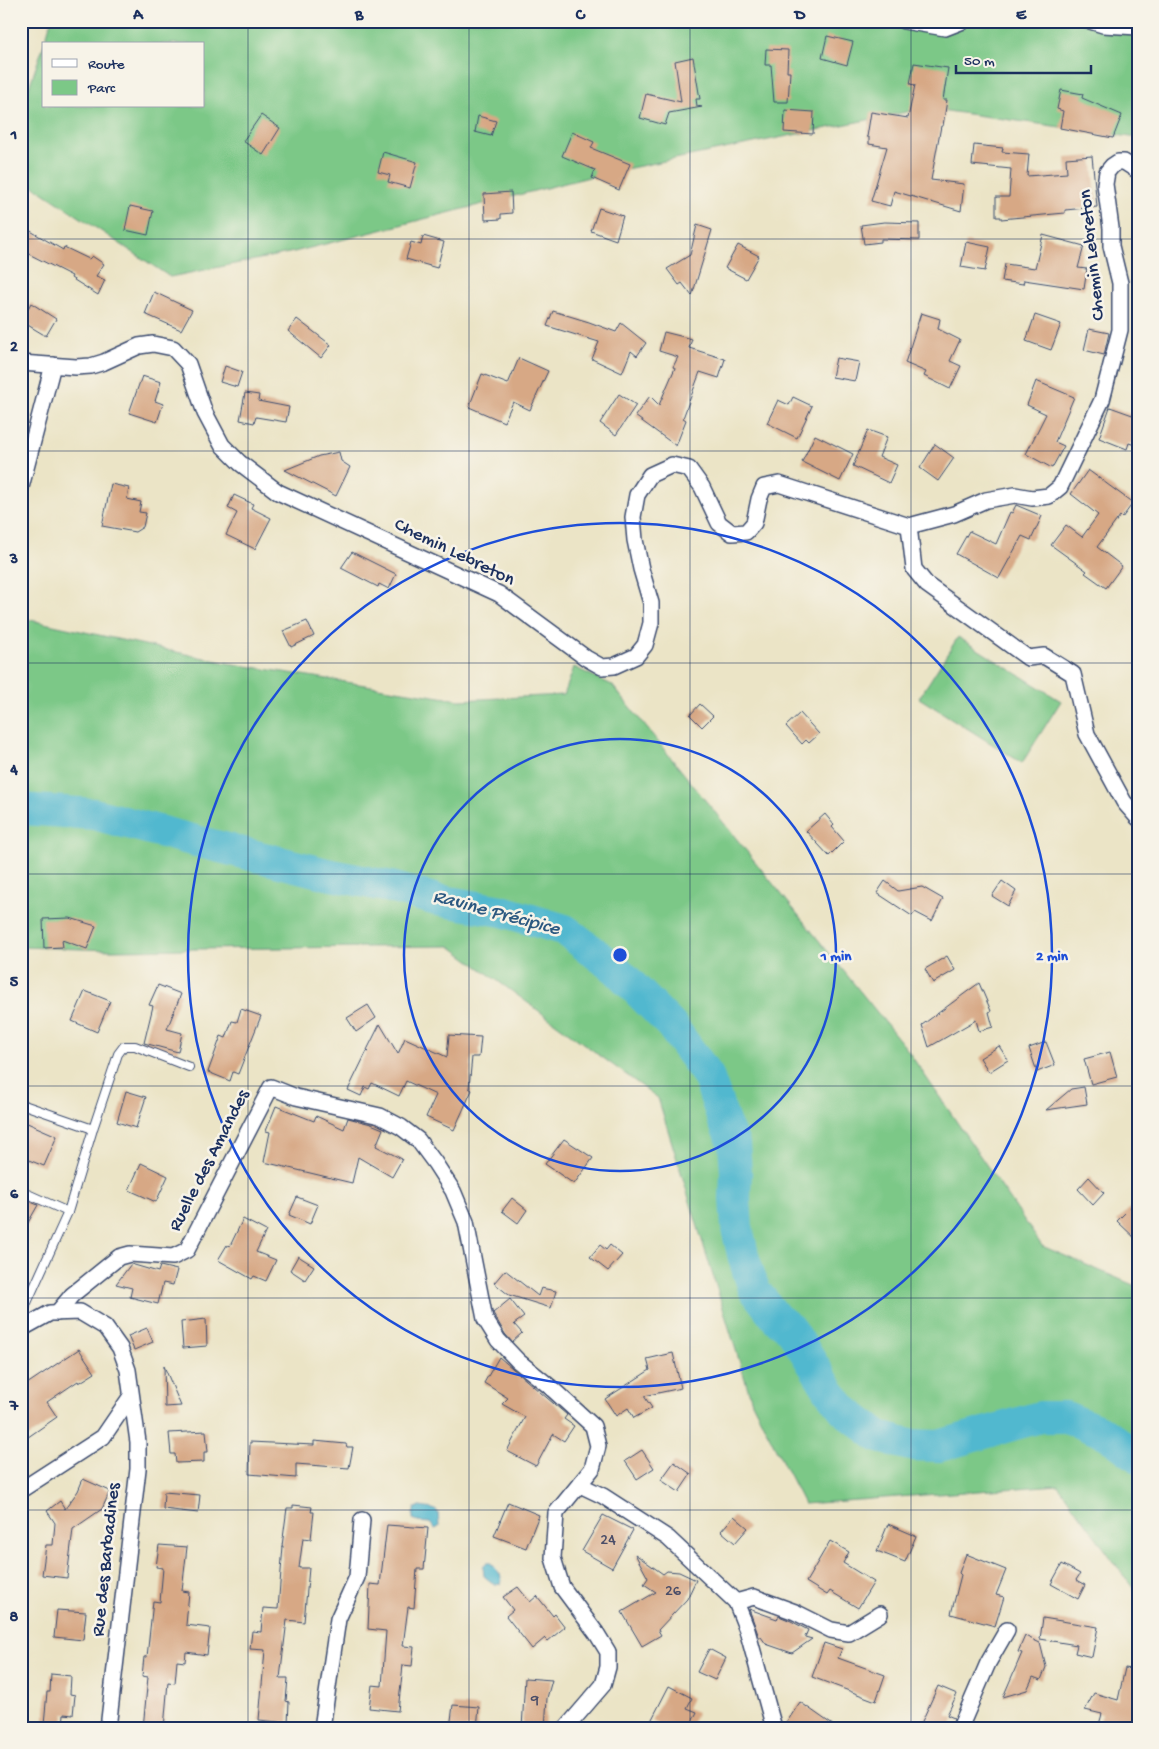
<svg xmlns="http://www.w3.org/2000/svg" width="1159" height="1749" viewBox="0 0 1159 1749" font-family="'Gochi Hand',sans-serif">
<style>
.green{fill:#7cc887;stroke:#4c7c72}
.water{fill:#51b8cf;stroke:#367496}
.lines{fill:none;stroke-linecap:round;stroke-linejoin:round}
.river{stroke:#51b8cf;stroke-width:32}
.building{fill:#d7a885}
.lane-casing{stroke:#3a4a6e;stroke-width:10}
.street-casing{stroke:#3a4a6e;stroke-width:18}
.lane{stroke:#fff;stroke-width:8}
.street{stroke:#fff;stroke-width:15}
.grid{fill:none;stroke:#1b2f5e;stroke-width:1;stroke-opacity:0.55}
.ring{fill:none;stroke:#1d4ed8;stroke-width:2.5}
.labels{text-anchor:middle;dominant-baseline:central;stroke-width:5;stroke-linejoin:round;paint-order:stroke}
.number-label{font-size:16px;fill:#4a4d68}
.street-label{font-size:19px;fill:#1b2f5e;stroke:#f7f3e8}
.water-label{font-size:20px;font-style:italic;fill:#2b5880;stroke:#f7f3e8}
.centre{fill:#1d4ed8;stroke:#f7f3e8;stroke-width:2.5}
.ring-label{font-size:15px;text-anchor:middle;font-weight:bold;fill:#1d4ed8;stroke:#f7f3e8;stroke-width:5;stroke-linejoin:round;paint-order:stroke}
.neatline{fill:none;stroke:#1b2f5e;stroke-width:2}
.grid-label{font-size:16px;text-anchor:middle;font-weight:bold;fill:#1b2f5e}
</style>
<rect width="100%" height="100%" fill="#f7f3e8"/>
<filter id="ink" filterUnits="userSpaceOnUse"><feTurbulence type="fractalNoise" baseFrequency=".02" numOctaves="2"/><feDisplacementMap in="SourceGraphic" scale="10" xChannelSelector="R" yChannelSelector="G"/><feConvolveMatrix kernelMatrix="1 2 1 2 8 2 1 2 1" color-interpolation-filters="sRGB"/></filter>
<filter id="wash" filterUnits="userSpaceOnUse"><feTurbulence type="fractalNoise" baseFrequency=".0096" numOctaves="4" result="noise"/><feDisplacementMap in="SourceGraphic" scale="20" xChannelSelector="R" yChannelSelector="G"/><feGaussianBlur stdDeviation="1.12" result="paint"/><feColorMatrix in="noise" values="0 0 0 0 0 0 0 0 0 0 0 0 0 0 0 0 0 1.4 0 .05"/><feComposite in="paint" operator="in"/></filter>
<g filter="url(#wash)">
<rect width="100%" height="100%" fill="#ebe4c6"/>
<g class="green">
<path d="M51 21H1138V138L926 108 601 174 294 252 170 277 21 178V110L44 44V106H204V44H44Z"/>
<path d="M21 618 227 663 459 700 564 695 574 667 612 685 906 1048 1042 1246 1138 1287V1595L1058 1485 804 1504 752 1402 658 1098 450 946 112 950 21 947Z"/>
<path d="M958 637 1061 701 1022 763 919 698Z"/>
</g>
<g class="water">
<path d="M420 1507 433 1509 438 1512 439 1527 435 1529 430 1523 418 1522 413 1519V1514L415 1508Z"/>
<path d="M487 1563H491L500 1574 502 1581 500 1584 495 1585 484 1576 483 1567Z"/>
</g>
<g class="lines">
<path class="river" d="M21 809 94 814 192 840 327 874 391 887 437 900 502 911 565 930 616 969 671 1025 708 1076 724 1122 734 1144 736 1172 735 1198 737 1228 744 1259 754 1289 776 1318 791 1329 830 1392 844 1410 879 1437 910 1445 939 1446 1040 1417H1066L1107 1434 1138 1457"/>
</g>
<g id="blocks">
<g class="building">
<path d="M827 36 853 42 847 65 822 58Z"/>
<path d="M766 49 788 50 787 72H790L788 102H774L771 65H765Z"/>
<path d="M693 57 700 99H696L697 106 702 107 669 113 665 125 640 118 646 94 681 102 675 61Z"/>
<path d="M914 63 948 68 943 100H947L943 126H941L931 180 964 184 961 211 894 191 890 206 871 201 887 147 869 144V137H867L871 112 908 118 915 85 910 84Z"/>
<path d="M1061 90 1083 94 1082 98 1122 115 1113 138 1060 128 1063 111 1057 109Z"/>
<path d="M785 110 814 112 813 134 784 132Z"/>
<path d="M261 115 280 128 263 155 243 141Z"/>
<path d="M478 116 496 121 491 136 475 132Z"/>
<path d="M572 132 594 142 591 148 630 164 619 190 592 178 595 170 562 156Z"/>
<path d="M974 145 1003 148 1002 152 1029 154 1027 176 1067 173 1066 158 1092 156 1097 207 1065 210V213L1001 219V217H996V197H1009L1011 169 972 165Z"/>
<path d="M383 152 417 162 410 188 388 182 390 175 378 172Z"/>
<path d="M511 192 512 213 501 214V219L485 220 484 194Z"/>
<path d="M130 206 153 211 148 235 125 230Z"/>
<path d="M599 208 623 216 616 240 591 231Z"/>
<path d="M884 222 919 223V240L881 239V242L864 244 861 225Z"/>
<path d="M697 225 712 230 692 296 682 283 679 285 667 269 690 255Z"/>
<path d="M27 229 63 250 64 247 89 259 92 256 104 264 96 276 105 280 98 295 71 278 72 276 21 250V237Z"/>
<path d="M1043 235 1084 246 1078 268 1087 269 1084 289 1024 280 1023 284 1002 281 1005 264 1035 268Z"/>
<path d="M423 236 444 242 437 268 406 259 411 242 421 245Z"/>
<path d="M966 242 990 247 985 271 961 267Z"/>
<path d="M738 245 759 256 746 279 725 268Z"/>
<path d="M154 292 192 310 181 330 145 314Z"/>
<path d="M31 303 56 319 46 336 21 321Z"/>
<path d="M553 311 589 322 616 332 621 323 646 343 637 356 631 351 622 373 592 359 599 342 547 326Z"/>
<path d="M921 313 940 319 938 329 960 340 950 361 961 366 950 389 924 376 926 372 905 363Z"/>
<path d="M1035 315 1061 324 1051 350 1026 341Z"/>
<path d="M297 319 331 345 321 358 288 331Z"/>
<path d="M1089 329 1109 333 1104 355 1084 350Z"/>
<path d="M664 332 692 339 689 348 725 359 719 378 700 372 683 418 686 420 676 446 635 416 650 396 659 405 675 368 673 367 678 357 659 351Z"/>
<path d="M519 358 548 371 530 410 513 402 504 422 469 407 482 374 508 384Z"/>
<path d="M836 358 859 362 855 381 832 377Z"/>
<path d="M225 366 242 372 237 387 220 382Z"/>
<path d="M142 376 161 382 155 401 163 404 157 422 129 413Z"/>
<path d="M1036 381 1074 397 1055 442 1064 446 1052 468 1026 454 1046 414 1027 405Z"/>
<path d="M245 393 259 395 258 401 289 407 286 422 256 417 254 423 240 420Z"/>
<path d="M619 394 636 405 616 435 600 423Z"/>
<path d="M793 397 812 406 797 438 767 423 778 400 789 405Z"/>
<path d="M1110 407 1138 417V446L1129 443 1127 449 1099 438Z"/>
<path d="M868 430 887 437 879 457 897 465 889 483 853 466Z"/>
<path d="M815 435 853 454 840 481 802 462Z"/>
<path d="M935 444 954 458 938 481 920 468Z"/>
<path d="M339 452 341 461 350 467 336 496 285 470 319 456Z"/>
<path d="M1088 470 1133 503 1122 518 1120 516 1097 547 1122 566 1106 588 1085 573 1087 571 1051 545 1066 525 1082 537 1098 515 1071 494Z"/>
<path d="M111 484 129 488 127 499 141 502 139 512 146 513 143 527 135 532 102 526Z"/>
<path d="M234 495 253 504 251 508 271 518 255 549 226 535 237 513 228 508Z"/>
<path d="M1016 505 1042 516 1031 540 1022 536 999 578 956 554 969 531 996 544 1010 512 1012 513Z"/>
<path d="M352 552 396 574 389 589 379 584 378 587 341 568Z"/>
<path d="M307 621 314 636 291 647 283 631Z"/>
<path d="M700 704 713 716 702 727 690 715Z"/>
<path d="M800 713 819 734 809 743 806 740 802 744 786 726Z"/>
<path d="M825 814 834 825 832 827 844 841 829 856 806 831Z"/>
<path d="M885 881 898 891 922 887 943 899 932 921 915 912 912 916 877 893Z"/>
<path d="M1002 881 1016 891 1008 906 992 896Z"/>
<path d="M70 918 96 926 87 949 62 940 63 947 44 948 43 919Z"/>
<path d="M947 956 955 970 933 983 925 969Z"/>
<path d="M979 983 991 1011 989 1012 993 1027 979 1031 976 1020 929 1047 922 1025Z"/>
<path d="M158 985 181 994 167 1029 182 1033 178 1052 144 1043 153 1006 149 1005Z"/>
<path d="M85 991 110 1001 97 1032 72 1021Z"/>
<path d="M368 1005 376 1018 356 1032 347 1018Z"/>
<path d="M241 1009 261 1016 238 1074 233 1072 230 1081 208 1072 221 1036 226 1038 232 1021 237 1022Z"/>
<path d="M380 1024 398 1054 405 1038 447 1057 449 1035 481 1037 479 1057H472L469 1088 472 1090 454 1130 426 1117 436 1095 406 1081 399 1096 372 1083 369 1089 365 1087 361 1096 348 1090 367 1051 369 1052 367 1050Z"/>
<path d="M1046 1042 1055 1065 1037 1072 1029 1048Z"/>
<path d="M999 1046 1008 1060 989 1072 980 1058Z"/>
<path d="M1110 1052 1117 1077 1091 1084 1084 1059Z"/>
<path d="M1084 1087 1087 1104 1046 1110 1071 1089Z"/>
<path d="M126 1091 146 1097 136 1128 117 1122Z"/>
<path d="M276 1106 314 1121 316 1116 344 1129 348 1118 371 1124 383 1129 376 1146 402 1159 392 1177 358 1157 352 1183 264 1162 270 1132 266 1131Z"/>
<path d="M25 1122 57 1136 44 1166 21 1157V1130Z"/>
<path d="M564 1139 593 1158 574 1184 545 1164Z"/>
<path d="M141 1163 168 1176 156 1202 129 1190Z"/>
<path d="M1089 1177 1104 1193 1093 1205 1078 1189Z"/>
<path d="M297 1197 318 1205 310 1224 289 1215Z"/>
<path d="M21 1198 38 1205 21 1235Z"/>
<path d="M512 1198 527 1210 518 1223 502 1211Z"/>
<path d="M1138 1200V1241L1117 1221Z"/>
<path d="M243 1219 266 1231 256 1252 276 1260 266 1281 254 1276 252 1279 218 1260 227 1245 230 1246Z"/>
<path d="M600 1245 606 1250 610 1245 622 1255 608 1271 590 1257Z"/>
<path d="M298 1256 314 1266 305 1280 290 1270Z"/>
<path d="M131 1264 158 1272 160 1266 177 1270 173 1285 163 1283 158 1304 130 1297 132 1288 116 1284Z"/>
<path d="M505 1270 538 1296 541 1288 556 1291 551 1308 509 1295 494 1283Z"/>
<path d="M510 1299 524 1317 514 1324 522 1333 512 1342 505 1334 493 1313Z"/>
<path d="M206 1319 207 1346 183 1348 181 1322Z"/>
<path d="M147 1328 153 1342 134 1350 128 1336Z"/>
<path d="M79 1349 95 1373 79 1383 78 1381 47 1402 57 1417 21 1442V1388Z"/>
<path d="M673 1353 681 1388 644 1396 652 1408 634 1418 628 1408 616 1416 605 1399 650 1370 647 1359Z"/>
<path d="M499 1357 567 1415 564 1419 574 1426 564 1441 553 1434 536 1466 507 1451 525 1417 502 1404 508 1398 484 1383Z"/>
<path d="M164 1366 181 1406 165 1407Z"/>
<path d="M206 1431 208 1452H204V1462L176 1463 175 1454H171L169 1433Z"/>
<path d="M314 1441 346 1444 347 1447H353L349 1468 296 1464V1478L249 1474 250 1442 314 1445Z"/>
<path d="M642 1450 654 1468 637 1479 625 1461Z"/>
<path d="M674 1462 691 1474 679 1492 661 1480Z"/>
<path d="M83 1479 110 1491 102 1509 73 1529 67 1578 42 1575 46 1545H53L55 1523 47 1511 60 1501 65 1509 78 1491Z"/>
<path d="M164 1492 200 1495 198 1513 163 1509Z"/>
<path d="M508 1502 539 1515 526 1548 494 1536Z"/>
<path d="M293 1505 312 1507 311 1512H314L311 1539 303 1538 299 1568H309L304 1622 287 1620 280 1678H288L286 1701 289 1702 288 1723 259 1720 265 1650 250 1649 252 1631 261 1632 263 1608 278 1609 283 1546H282L287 1508H293Z"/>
<path d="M603 1515 633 1530 612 1568 582 1551Z"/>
<path d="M734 1516 748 1528 735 1543 721 1531Z"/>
<path d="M888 1524 916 1536 905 1562 877 1551Z"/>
<path d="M387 1525 428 1528 424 1569H417L414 1608 408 1607 403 1646 414 1647 412 1666 403 1665 398 1711 369 1708 372 1685 382 1686 386 1631 368 1629 370 1584 380 1585Z"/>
<path d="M830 1541 849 1552 843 1563 874 1582 858 1608 830 1591 827 1595 806 1582Z"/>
<path d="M159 1545 187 1547 182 1591 189 1592 186 1625 210 1628 207 1655 186 1652 185 1662 177 1661 175 1683 168 1682 164 1728H143L148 1677 142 1676 144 1657H147L153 1601 160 1602 163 1568 156 1567Z"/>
<path d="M635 1554 663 1574 667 1571 679 1572 696 1580 687 1599 658 1630 661 1635 642 1646 622 1612 656 1592 644 1584 648 1578Z"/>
<path d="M966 1554 1006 1570 996 1595 1004 1597 995 1626 951 1614 961 1575 959 1573Z"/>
<path d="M1062 1564 1080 1574 1076 1580 1085 1585 1078 1599 1051 1584Z"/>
<path d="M518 1587 530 1602 537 1596 553 1616 555 1614 565 1627 548 1641 545 1638 532 1649 506 1616 513 1610 503 1597Z"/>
<path d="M749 1609 777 1619 779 1616 791 1621 808 1630 805 1637 812 1639 792 1653 766 1644 761 1637H759Z"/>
<path d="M57 1610 86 1612 83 1640 54 1637Z"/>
<path d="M1043 1618 1098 1627 1092 1657 1075 1653 1077 1645 1040 1639Z"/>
<path d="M1025 1636 1040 1643 1046 1667 1041 1680 1033 1677 1027 1690 1003 1697 1022 1653 1018 1652Z"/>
<path d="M824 1643 842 1649 838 1658 885 1675 876 1701 812 1677Z"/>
<path d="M709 1649 726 1658 715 1680 697 1672Z"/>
<path d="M1125 1668 1138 1670V1703L1132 1728H1098L1102 1714 1085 1710 1094 1693 1118 1700Z"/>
<path d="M51 1674 71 1676 70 1694 75 1695 73 1715 64 1714 63 1726 44 1724 47 1692H50Z"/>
<path d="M525 1678 552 1680 547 1698 545 1728H522Z"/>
<path d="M669 1686 692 1698 687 1708 697 1712 689 1728H665L651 1721Z"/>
<path d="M938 1686 957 1694 947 1715 954 1718 951 1728H919Z"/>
<path d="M800 1702 837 1728H783Z"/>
<path d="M453 1705 479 1707 477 1728H450Z"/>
</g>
</g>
</g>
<g filter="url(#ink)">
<use href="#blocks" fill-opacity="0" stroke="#3a4a6e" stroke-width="1"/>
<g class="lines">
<g class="lane-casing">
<g id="lane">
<path d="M21 1110 24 1105 93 1129"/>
<path d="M21 1191 68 1212"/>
<path d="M21 1329 26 1305 68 1212 93 1129 118 1054 124 1046H135L189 1067"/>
</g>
</g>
<g class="street-casing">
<g id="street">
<path d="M904 21 945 28 963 21"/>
<path d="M1090 21 1103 25 1138 27"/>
<path d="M21 363 76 367 91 366 104 362 139 346 153 344 173 348 188 364 205 413 222 445 240 463 278 492 499 594 586 658 602 667 614 666 636 656 645 645 651 623V603L641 569 635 540 633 517 637 495 650 475 672 465 689 469 702 487 719 523 732 533 746 532 754 523 759 499 764 487 779 484 909 526 954 514 986 500 1015 495 1032 498 1049 496 1060 487 1102 400 1120 330V283L1111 246V228L1105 184 1107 172 1112 166 1118 162H1124L1138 171"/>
<path d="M21 487 53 365"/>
<path d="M909 526 914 569 927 585 1028 658 1044 656 1073 674 1087 734 1124 802 1138 818"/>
<path d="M57 1313 72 1295 119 1257 130 1254 173 1257 187 1250 271 1087 296 1097 380 1116 401 1127 418 1140 435 1163 453 1191 466 1222 485 1319 498 1340 518 1361 549 1386 593 1426 598 1446 592 1469 556 1513 553 1558 562 1587 597 1634 608 1652V1667L603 1685 566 1728"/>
<path d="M21 1329 50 1313 80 1312 105 1327 120 1348 128 1370 138 1442V1469L108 1728"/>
<path d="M580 1485 603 1496 668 1538 736 1602 747 1630 774 1728"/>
<path d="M21 1490 103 1437 131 1396"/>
<path d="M736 1602 754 1597 795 1612 831 1630 849 1633 880 1614"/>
<path d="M322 1728 338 1619 357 1577 362 1520"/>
<path d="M960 1728 988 1663 1007 1630"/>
</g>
</g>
<use href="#lane" class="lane"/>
<use href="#street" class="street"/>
</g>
</g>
<path class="grid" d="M248 21V1728M469 21V1728M690 21V1728M911 21V1728M21 239H1138M21 451H1138M21 663H1138M21 874H1138M21 1086H1138M21 1298H1138M21 1510H1138"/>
<g class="ring">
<circle cx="620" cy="955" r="216"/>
<circle cx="620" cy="955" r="432"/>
</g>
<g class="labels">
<g class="number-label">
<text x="608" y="1541">24</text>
<text x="673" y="1592">26</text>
<text x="535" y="1701">9</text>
</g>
<g class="street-label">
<text transform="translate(1093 255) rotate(-96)">Chemin Lebreton</text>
<text transform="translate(454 553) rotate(26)">Chemin Lebreton</text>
<text transform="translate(210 1161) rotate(-63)">Ruelle des Amandes</text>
<text transform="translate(107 1560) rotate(-84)">Rue des Barbadines</text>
</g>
<g class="water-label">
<text transform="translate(496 914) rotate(15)">Ravine Précipice</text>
</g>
</g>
<circle cx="620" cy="955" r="8" class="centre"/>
<g class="ring-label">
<text x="836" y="960">1 min</text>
<text x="1052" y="960">2 min</text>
</g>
<rect width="1159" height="1749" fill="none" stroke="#f7f3e8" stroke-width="55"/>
<rect x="42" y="42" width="162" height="65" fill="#f7f3e8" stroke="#9fa5b1"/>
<rect x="52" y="59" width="25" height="8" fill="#ffffff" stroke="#9fa5b1"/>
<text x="88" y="68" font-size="15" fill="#1b2f5e">Route</text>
<rect x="52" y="80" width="25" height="15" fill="#7cc887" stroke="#9fa5b1"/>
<text x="88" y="92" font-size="15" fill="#1b2f5e">Parc</text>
<path d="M956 65v8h135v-8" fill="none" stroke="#1b2f5e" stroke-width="2.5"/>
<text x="964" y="65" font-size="15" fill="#1b2f5e" stroke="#f7f3e8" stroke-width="4" paint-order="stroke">50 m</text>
<rect x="28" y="28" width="1104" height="1694" class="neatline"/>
<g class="grid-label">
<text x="138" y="19">A</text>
<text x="359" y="19">B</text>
<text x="580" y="19">C</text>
<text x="800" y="19">D</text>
<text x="1021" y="19">E</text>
<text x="14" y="139">1</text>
<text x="14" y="351">2</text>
<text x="14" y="563">3</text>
<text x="14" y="774">4</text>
<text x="14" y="986">5</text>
<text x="14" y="1198">6</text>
<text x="14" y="1410">7</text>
<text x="14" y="1621">8</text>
</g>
</svg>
